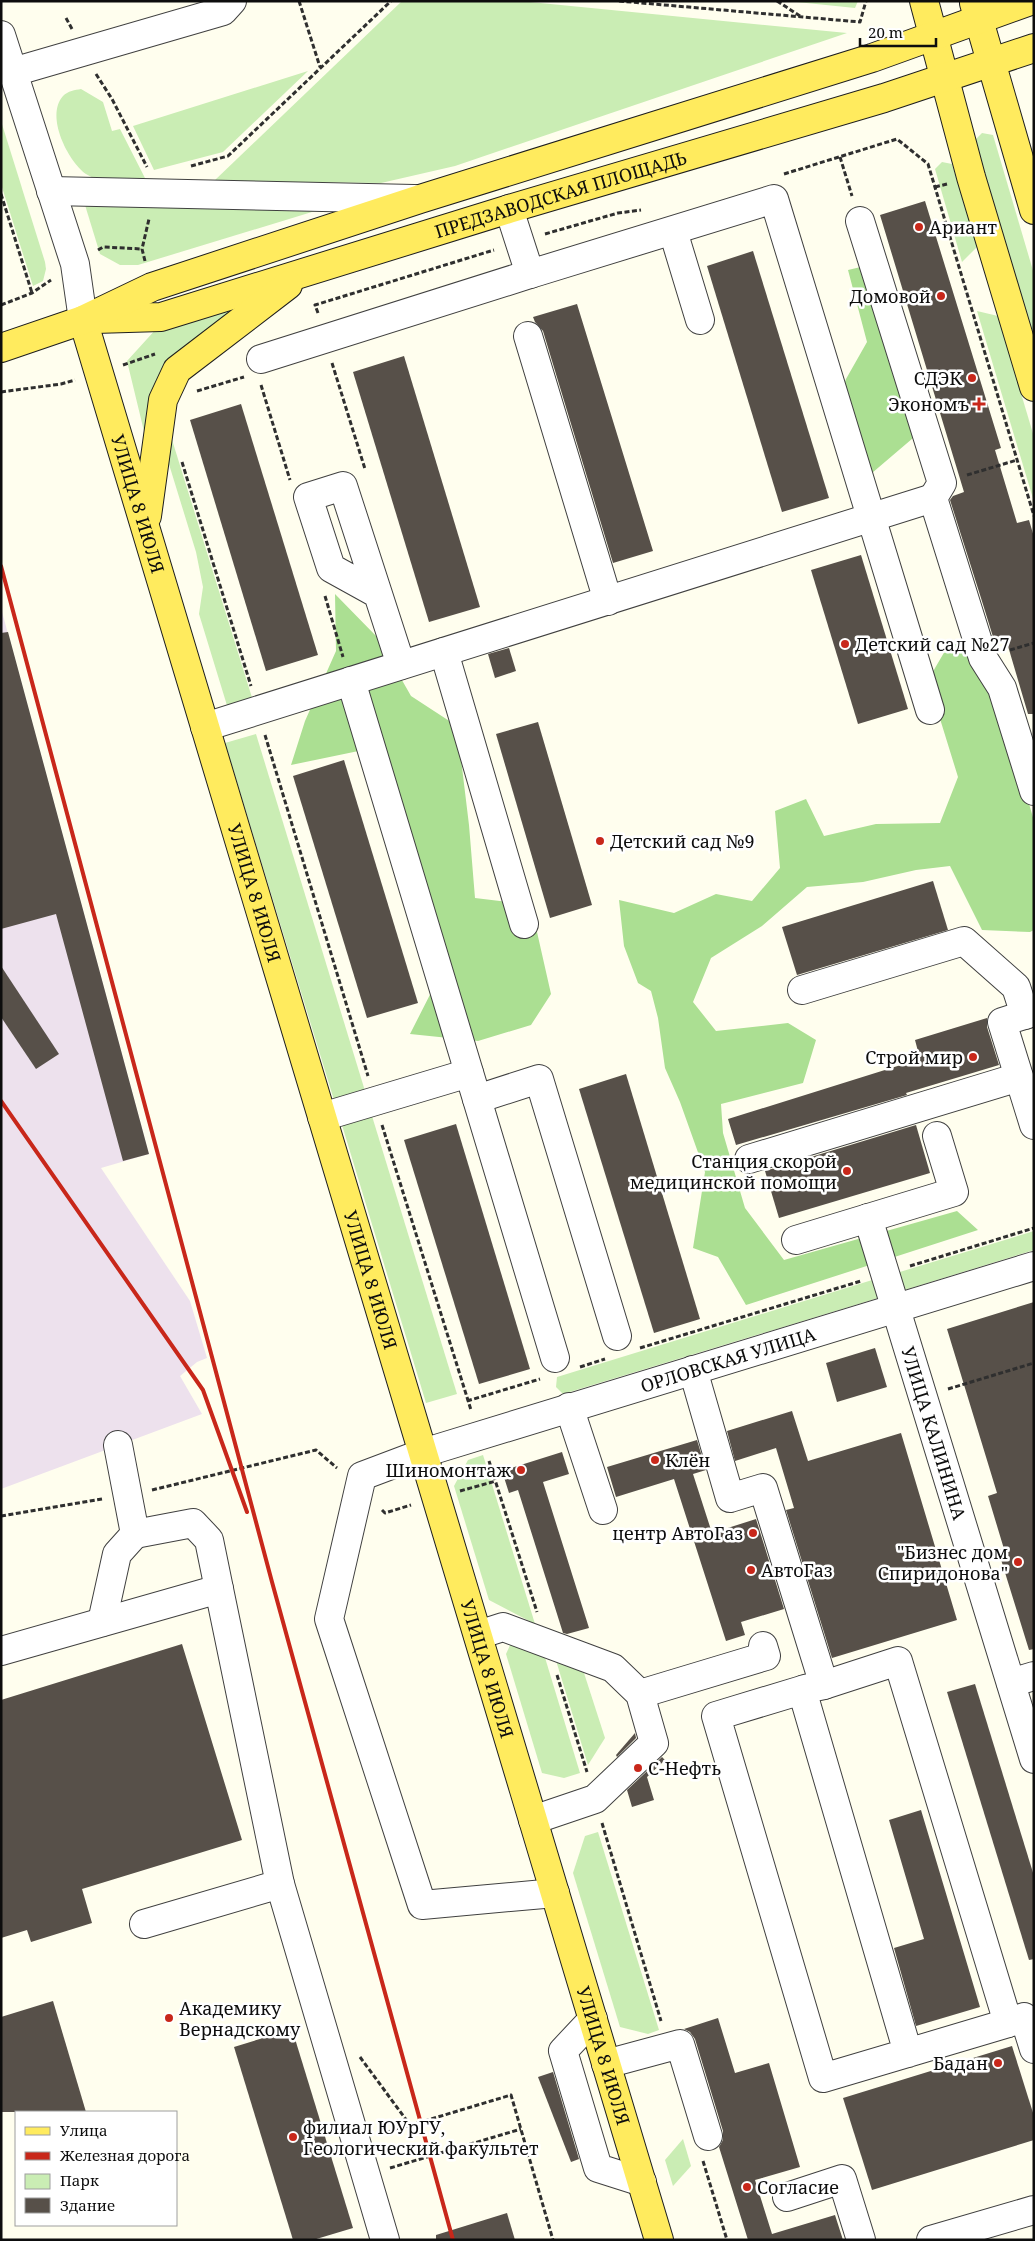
<svg xmlns="http://www.w3.org/2000/svg" width="1035" height="2241" viewBox="0 0 1035 2241" font-family="'Noto Serif',serif">
<style>
.industrial{fill:#ede1ed}
.green{fill:#caedb4}
.forest{fill:#abdf92}
.building{fill:#575049}
.lines{fill:none;stroke-linecap:round;stroke-linejoin:round}
.minor-casing{stroke:#404040;stroke-width:30}
.major-casing{stroke:#1e1e1e;stroke-width:30}
.path{stroke:#2f2f2f;stroke-width:3;stroke-dasharray:5 2.5;stroke-linecap:butt}
.minor{stroke:#fff;stroke-width:28}
.major{stroke:#ffeb5e;stroke-width:28}
.rail{stroke:#c8271a;stroke-width:4}
.poi-dot{fill:#c8271a;stroke:#fff;stroke-width:2}
.labels{text-anchor:middle;dominant-baseline:central;stroke-width:5;stroke-linejoin:round;paint-order:stroke}
.street-label{font-size:18px;fill:#0d0d0d;stroke:#fff}
.poi-label{font-size:18px;fill:#0d0d0d;stroke:#fff;text-anchor:start}
</style>
<rect width="100%" height="100%" fill="#fffeee"/>
<path class="industrial" d="M1 608 149 1154 101 1168 190 1301 207 1358 197 1362 180 1376 202 1414 1 1489Z"/>
<g class="green">
<path d="M402 1H520L847 33 455 166 381 183 214 181Z"/>
<path d="M787 1H858L855 8Z"/>
<path d="M308 71 223 152 154 170 133 126Z"/>
<path d="M81 89 103 102 112 131 120 129 147 182C129 181 102 185 86 174 68 161 45 116 63 96 68 91 75 90 81 89Z"/>
<path d="M1 121 45 262 46 269 43 281 33 286 1 184Z"/>
<path d="M982 133 993 135 1034 274V340L975 140Z"/>
<path d="M942 162 952 164 977 247 962 262 935 169Z"/>
<path d="M85 205 325 208 138 265H120L100 254Z"/>
<path d="M270 290 188 352 149 452 127 361 157 328Z"/>
<path d="M977 311 998 316 1034 437V502Z"/>
<path d="M169 430 254 704 229 712 199 614 203 587 196 552 164 448Z"/>
<path d="M256 734 365 1091 334 1100 225 743Z"/>
<path d="M372 1116 457 1394 426 1403 342 1125Z"/>
<path d="M1034 1231V1250L895 1293 890 1275Z"/>
<path d="M882 1277 888 1295 563 1394 556 1387 557 1377Z"/>
<path d="M483 1455 535 1624 489 1600 454 1486 468 1460Z"/>
<path d="M511 1643 543 1651 580 1773 564 1778 542 1773 506 1654Z"/>
<path d="M554 1654 584 1673 605 1738 588 1765Z"/>
<path d="M598 1832 659 2030 648 2034 620 2027 573 1873 585 1836Z"/>
<path d="M683 2139 691 2166 673 2186 665 2160Z"/>
</g>
<g class="forest">
<path d="M886 261 933 421 872 473 850 468 834 412 846 379 867 342 848 270Z"/>
<path d="M335 594 378 638 411 696 457 726 469 825 475 898 508 902 537 932 551 994 531 1025 478 1041 410 1034 441 973 373 748 291 765 305 721 336 651Z"/>
<path d="M952 639 984 674 1017 762 1034 821V930L1030 932 982 930 950 866 916 870 863 882 807 887 762 926 711 958 693 1002 716 1031 788 1023 816 1040 803 1083 721 1104 723 1133 745 1208 784 1260 957 1211 978 1230 746 1305 718 1257 693 1248 705 1172 680 1102 665 1068 658 1018 651 991 638 983 624 946 619 900 674 913 716 894 752 901 780 868 775 811 806 799 824 836 876 824 940 823 958 777 928 680Z"/>
</g>
<g class="building">
<path d="M925 201 1001 448 995 450 1017 523 1029 520 1034 537V714H1028L1005 636 994 640 981 598 950 500 953 496 964 492 880 215Z"/>
<path d="M753 251 829 498 782 512 707 266Z"/>
<path d="M577 304 653 551 613 563 543 331 535 322 533 317Z"/>
<path d="M404 356 480 607 429 622 353 372Z"/>
<path d="M241 404 318 655 266 671 190 420Z"/>
<path d="M861 555 908 709 858 724 811 570Z"/>
<path d="M8 632 149 1154 123 1161 56 914 1 929V633Z"/>
<path d="M509 648 516 671 495 678 488 654Z"/>
<path d="M538 722 592 905 550 918 496 734Z"/>
<path d="M344 760 418 1003 367 1018 293 776Z"/>
<path d="M933 881 948 930 797 975 782 927Z"/>
<path d="M1 966 59 1054 36 1069 1 1017Z"/>
<path d="M987 1018V1027L999 1065 906 1093 907 1095 736 1145 728 1119 920 1059 915 1040Z"/>
<path d="M626 1074 700 1319 654 1333 579 1089Z"/>
<path d="M456 1124 530 1369 479 1384 404 1140Z"/>
<path d="M916 1125 930 1173 779 1218 765 1171Z"/>
<path d="M1034 1302V1649L1029 1650 998 1550 1004 1549 988 1496 997 1493 947 1329Z"/>
<path d="M875 1348 887 1387 837 1402 826 1363Z"/>
<path d="M792 1411 808 1461 901 1433 957 1620 832 1658 786 1510 794 1508 776 1448 735 1461 727 1431Z"/>
<path d="M697 1440 706 1470 693 1474 712 1533 756 1519 784 1609 741 1622 745 1635 726 1641 674 1479 616 1497 607 1467Z"/>
<path d="M562 1452 569 1474 543 1482 589 1628 567 1634 563 1633 518 1490 509 1493 502 1471Z"/>
<path d="M182 1644 242 1840 82 1889 92 1923 31 1942 27 1930 1 1938V1700Z"/>
<path d="M975 1684 1034 1876V1959L1029 1960 947 1692Z"/>
<path d="M635 1733 636 1738 617 1757 616 1755Z"/>
<path d="M662 1757 665 1760 647 1777 654 1800 632 1807 627 1790Z"/>
<path d="M921 1810 980 2007 916 2026 894 1948 924 1939 889 1820Z"/>
<path d="M53 2001 86 2112H1V2017Z"/>
<path d="M718 2018 735 2073 769 2063 800 2167 755 2180 772 2234 835 2215 843 2240H748L719 2147 723 2140V2131L695 2039 690 2032 684 2029Z"/>
<path d="M292 2029 353 2228 313 2240H293L234 2047Z"/>
<path d="M1012 2046 1034 2116V2140L872 2190 843 2098Z"/>
<path d="M553 2072 579 2159 571 2162 538 2077Z"/>
<path d="M507 2213 515 2240H436V2235Z"/>
</g>
<g class="lines">
<g class="minor-casing">
<g id="minor">
<path d="M1 35 75 264 83 320"/>
<path d="M13 72 223 11 232 1"/>
<path d="M51 191 414 199"/>
<path d="M509 209 530 274 774 199 930 710"/>
<path d="M860 221 942 483 933 498 983 658 1002 688 1034 791"/>
<path d="M673 231 700 320"/>
<path d="M528 336 608 601"/>
<path d="M261 359 530 274"/>
<path d="M378 594 331 568 308 497 343 486 401 665"/>
<path d="M444 652 524 924"/>
<path d="M351 681 555 1358"/>
<path d="M205 727 933 498"/>
<path d="M802 990 964 941 1016 987 1025 1015"/>
<path d="M1034 1012 1002 1022 1034 1125"/>
<path d="M477 1099 539 1079 617 1336"/>
<path d="M322 1117 469 1073"/>
<path d="M749 1159 1019 1077"/>
<path id="s1" d="M868 1218 1034 1759"/>
<path d="M796 1240 954 1192 937 1136"/>
<path d="M693 1370 730 1498 763 1488 824 1685 805 1689"/>
<path d="M569 1407 603 1510"/>
<path d="M135 1534 193 1523 209 1540 219 1589"/>
<path d="M102 1622 117 1554 135 1534 118 1445"/>
<path d="M478 1635 503 1627 613 1668 640 1694 654 1743 595 1799 533 1820"/>
<path d="M1 1651 219 1589 280 1884"/>
<path d="M1011 1683 1034 1676"/>
<path d="M824 1685 898 1661 1008 2023 1024 2017 1034 2049"/>
<path d="M640 1694 766 1656 763 1646"/>
<path id="s2" d="M555 1893 422 1905 329 1619 362 1476 423 1453 1034 1266"/>
<path d="M144 1924 280 1884 385 2240"/>
<path d="M593 2019 563 2051 598 2168 642 2182"/>
<path d="M908 2053 802 1690 716 1716 823 2078 1008 2023"/>
<path d="M606 2064 680 2044 708 2136"/>
<path d="M787 2197 842 2179 861 2240"/>
<path d="M931 2240 1034 2210"/>
</g>
</g>
<g class="major-casing">
<g id="major">
<path d="M924 1 971 177 1034 387"/>
<path d="M974 3 1034 210"/>
<path id="s3" d="M95 319 161 317 509 209 884 98 1034 48"/>
<path id="s4" d="M83 320 659 2240"/>
<path d="M1 348 83 320 152 287 420 199 872 58 1030 1"/>
<path d="M147 516 163 400 177 370 288 285"/>
</g>
</g>
<g class="path">
<path d="M299 1 320 67"/>
<path d="M619 1 860 22 866 1"/>
<path d="M777 1 800 16"/>
<path d="M66 18 72 29"/>
<path d="M96 74 112 99 147 167"/>
<path d="M840 157 852 196"/>
<path d="M191 166 228 156 391 1"/>
<path d="M784 174 897 139 928 164 1034 516"/>
<path d="M935 187 947 184"/>
<path d="M1 194 32 293"/>
<path d="M545 234 618 213 641 210"/>
<path d="M98 250 103 247 142 249"/>
<path d="M145 261 142 249 149 219"/>
<path d="M1 305 32 293 51 280"/>
<path d="M318 313 315 305 494 250"/>
<path d="M332 363 365 469"/>
<path d="M123 365 155 354"/>
<path d="M261 385 290 480"/>
<path d="M197 391 244 377"/>
<path d="M1 392 61 384 75 380"/>
<path d="M182 462 251 686"/>
<path d="M967 475 1017 460"/>
<path d="M325 596 343 657"/>
<path d="M1010 650 1034 643"/>
<path d="M265 735 368 1076"/>
<path d="M382 1125 471 1410"/>
<path d="M910 1266 1034 1228"/>
<path d="M640 1348 861 1281"/>
<path d="M580 1367 605 1359"/>
<path d="M948 1389 1034 1363"/>
<path d="M467 1401 540 1379"/>
<path d="M489 1461 537 1612"/>
<path d="M152 1490 316 1450 337 1468"/>
<path d="M460 1491 496 1481"/>
<path d="M382 1510 385 1513 411 1505"/>
<path d="M1 1516 102 1499"/>
<path d="M557 1675 587 1772"/>
<path d="M602 1823 661 2021"/>
<path d="M360 2057 410 2125"/>
<path d="M381 2134 511 2095 553 2240"/>
<path d="M703 2161 727 2240"/>
<path d="M390 2168 521 2129"/>
</g>
<use href="#minor" class="minor"/>
<use href="#major" class="major"/>
<g class="rail">
<path d="M1 566 272 1582 453 2240"/>
<path d="M1 1101 203 1390 247 1512"/>
</g>
</g>
<g class="poi-dot">
<circle cx="919" cy="227" r="5"/>
<circle cx="941" cy="296" r="5"/>
<circle cx="972" cy="378" r="5"/>
<path d="M976.5 396.5h5v5h5v5h-5v5h-5v-5h-5v-5h5z"/>
<circle cx="845" cy="644" r="5"/>
<circle cx="600" cy="841" r="5"/>
<circle cx="973" cy="1057" r="5"/>
<circle cx="847" cy="1171" r="5"/>
<circle cx="655" cy="1460" r="5"/>
<circle cx="521" cy="1470" r="5"/>
<circle cx="753" cy="1533" r="5"/>
<circle cx="1018" cy="1562" r="5"/>
<circle cx="751" cy="1570" r="5"/>
<circle cx="638" cy="1768" r="5"/>
<circle cx="169" cy="2018" r="5"/>
<circle cx="998" cy="2063" r="5"/>
<circle cx="293" cy="2137" r="5"/>
<circle cx="747" cy="2187" r="5"/>
</g>
<g class="labels">
<g class="street-label">
<text stroke="none"><textPath href="#s3" startOffset="484">ПРЕДЗАВОДСКАЯ ПЛОЩАДЬ</textPath></text>
<text stroke="none"><textPath href="#s4" startOffset="192">УЛИЦА 8 ИЮЛЯ</textPath></text>
<text stroke="none"><textPath href="#s4" startOffset="598">УЛИЦА 8 ИЮЛЯ</textPath></text>
<text stroke="none"><textPath href="#s4" startOffset="1002">УЛИЦА 8 ИЮЛЯ</textPath></text>
<text stroke="none"><textPath href="#s2" startOffset="965">ОРЛОВСКАЯ УЛИЦА</textPath></text>
<text stroke="none"><textPath href="#s1" startOffset="225">УЛИЦА КАЛИНИНА</textPath></text>
<text stroke="none"><textPath href="#s4" startOffset="1408">УЛИЦА 8 ИЮЛЯ</textPath></text>
<text stroke="none"><textPath href="#s4" startOffset="1812">УЛИЦА 8 ИЮЛЯ</textPath></text>
</g>
<g class="poi-label">
<text x="929" y="227">Ариант</text>
<text x="931" y="296" text-anchor="end">Домовой</text>
<text x="962" y="378" text-anchor="end">СДЭК</text>
<text x="969" y="404" text-anchor="end">Экономъ</text>
<text x="855" y="644">Детский сад №27</text>
<text x="610" y="841">Детский сад №9</text>
<text x="963" y="1057" text-anchor="end">Строй мир</text>
<text x="837" y="1161" text-anchor="end">Станция скорой<tspan x="837" dy="21">медицинской помощи</tspan></text>
<text x="665" y="1460">Клён</text>
<text x="511" y="1470" text-anchor="end">Шиномонтаж</text>
<text x="743" y="1533" text-anchor="end">центр АвтоГаз</text>
<text x="1008" y="1552" text-anchor="end">"Бизнес дом<tspan x="1008" dy="21">Спиридонова"</tspan></text>
<text x="761" y="1570">АвтоГаз</text>
<text x="648" y="1768">С-Нефть</text>
<text x="179" y="2008">Академику<tspan x="179" dy="21">Вернадскому</tspan></text>
<text x="988" y="2063" text-anchor="end">Бадан</text>
<text x="303" y="2127">филиал ЮУрГУ,<tspan x="303" dy="21">Геологический факультет</tspan></text>
<text x="757" y="2187">Согласие</text>
</g>
</g>
<rect width="1035" height="2241" fill="none" stroke="#0d0d0d" stroke-width="5"/>
<rect x="15" y="2111" width="162" height="115" fill="#ffffff" stroke="#9e9e9e"/>
<rect x="25" y="2127" width="25" height="8" fill="#ffeb5e" stroke="#9e9e9e"/>
<text x="60" y="2136" font-size="15" fill="#0d0d0d">Улица</text>
<rect x="25" y="2152" width="25" height="8" fill="#c8271a" stroke="#9e9e9e"/>
<text x="60" y="2161" font-size="15" fill="#0d0d0d">Железная дорога</text>
<rect x="25" y="2174" width="25" height="15" fill="#caedb4" stroke="#9e9e9e"/>
<text x="60" y="2186" font-size="15" fill="#0d0d0d">Парк</text>
<rect x="25" y="2198" width="25" height="15" fill="#575049" stroke="#9e9e9e"/>
<text x="60" y="2211" font-size="15" fill="#0d0d0d">Здание</text>
<path d="M860 38v8h76v-8" fill="none" stroke="#0d0d0d" stroke-width="2.5"/>
<text x="868" y="38" font-size="15" fill="#0d0d0d" stroke="#ffffff" stroke-width="4" paint-order="stroke">20 m</text>
</svg>
